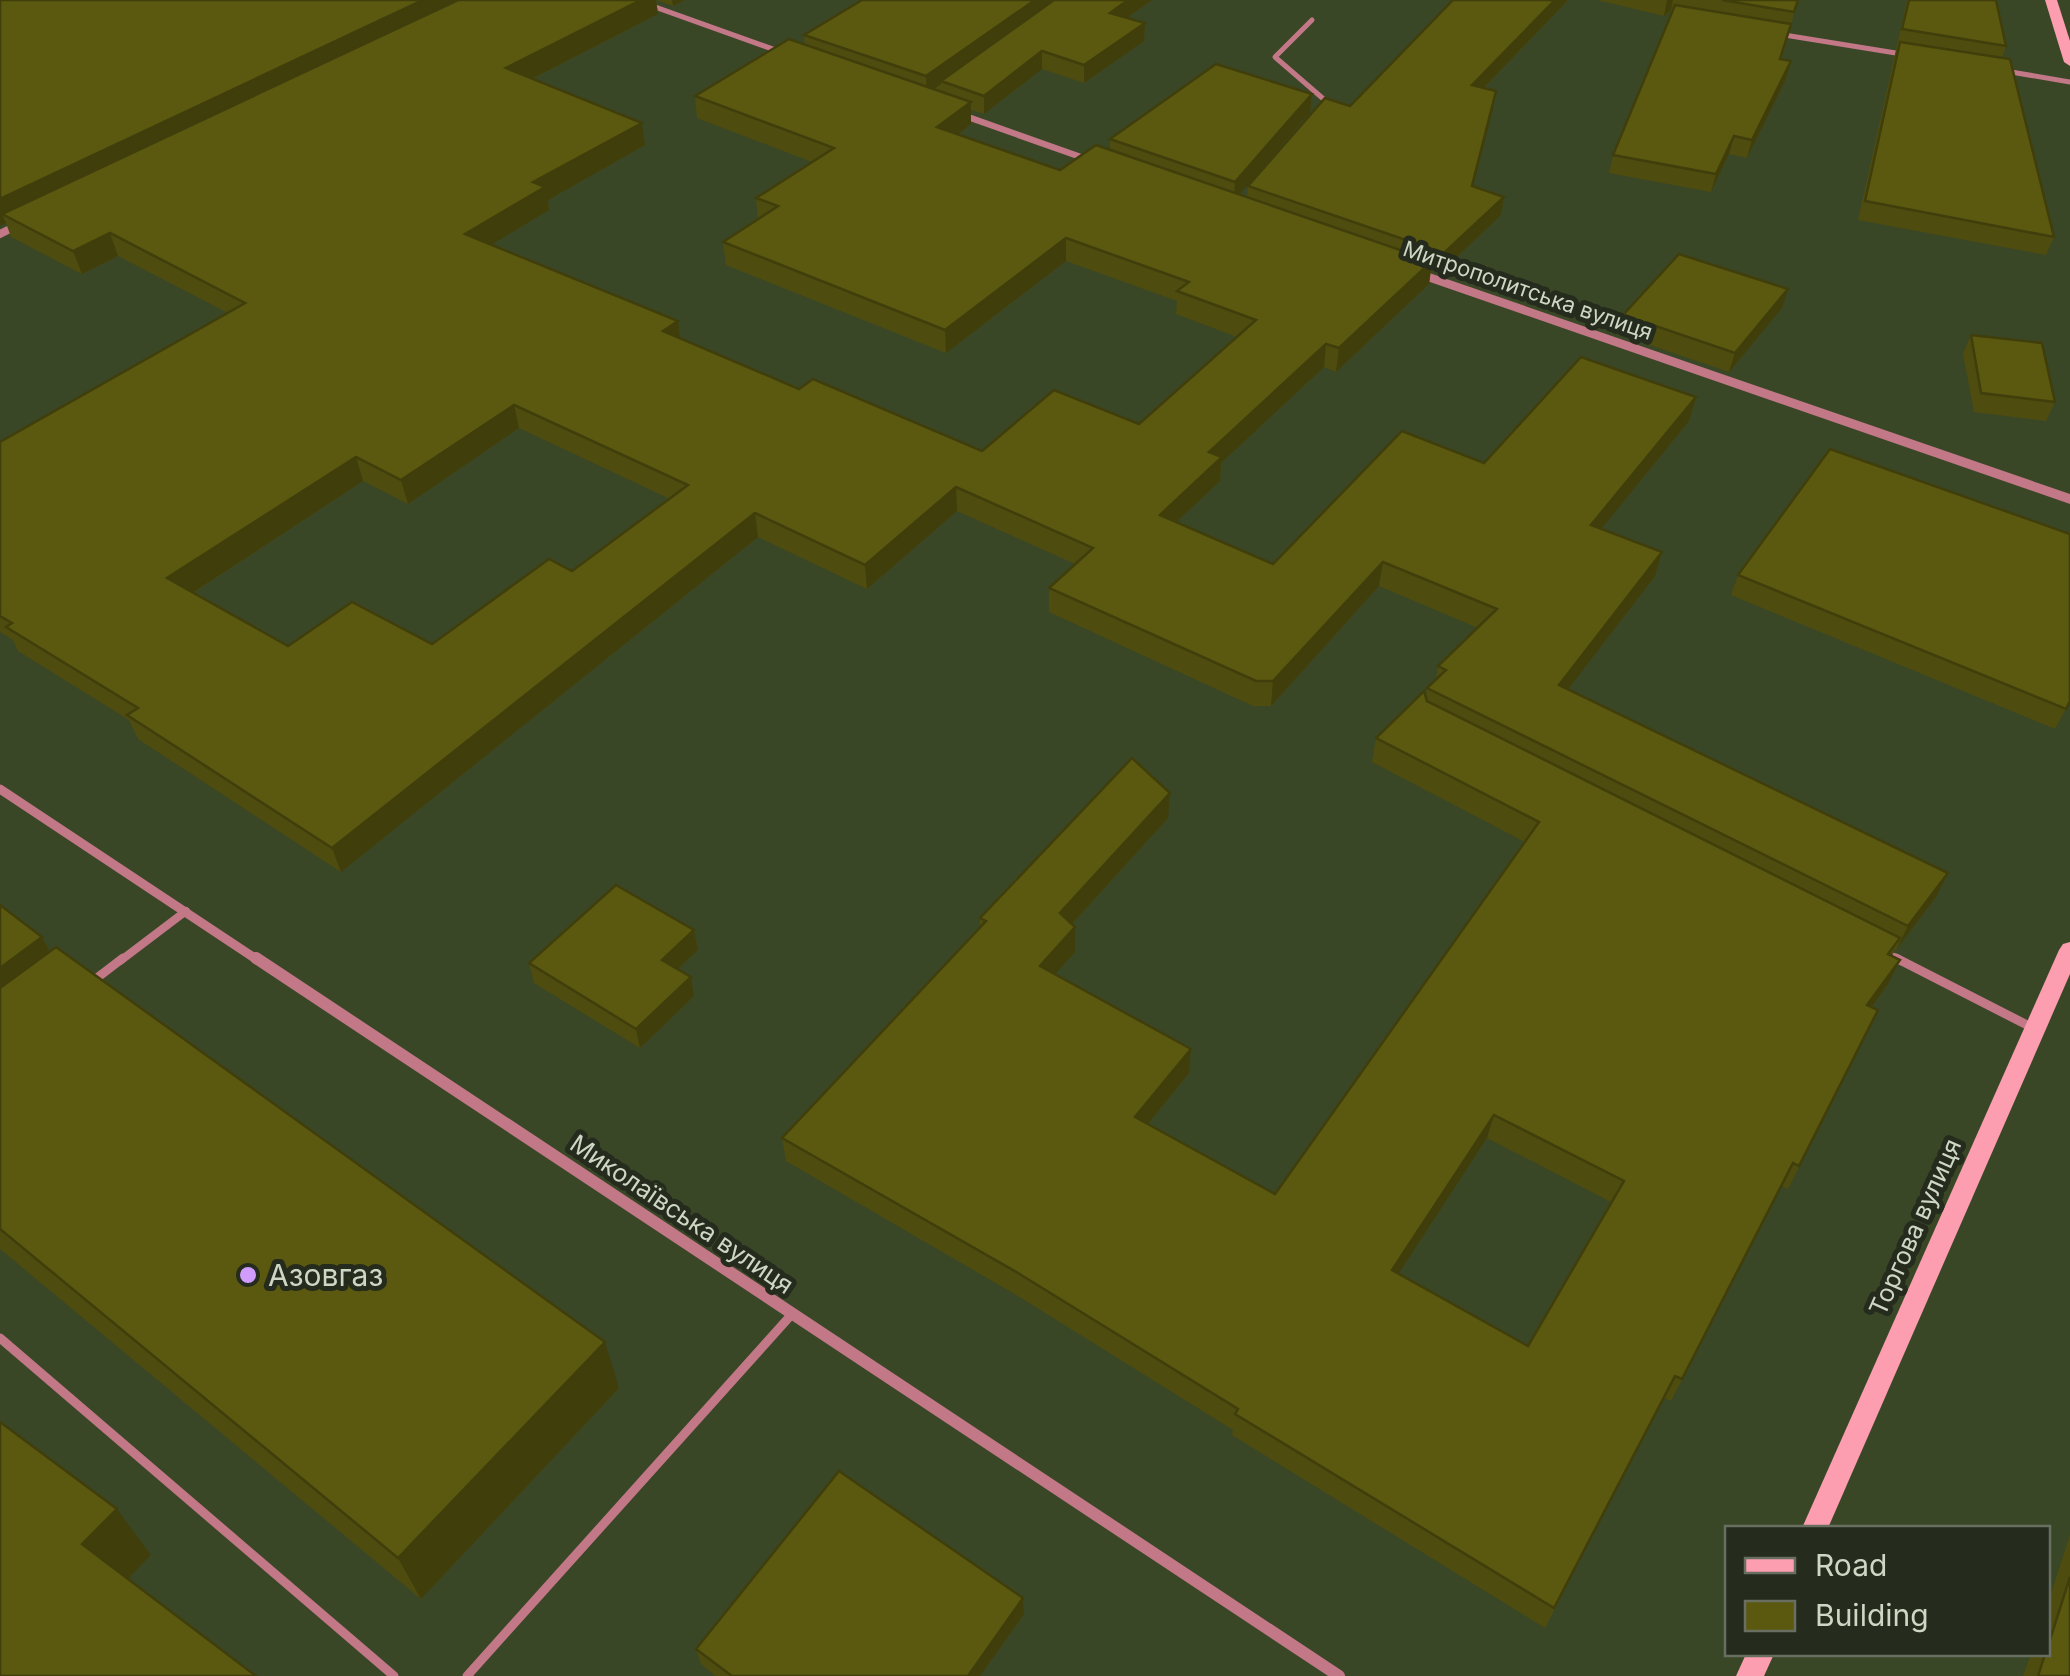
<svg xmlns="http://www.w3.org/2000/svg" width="2070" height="1676" viewBox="0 0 2070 1676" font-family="Inter,sans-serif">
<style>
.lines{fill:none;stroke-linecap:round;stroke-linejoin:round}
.service-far2{stroke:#c27887;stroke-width:5}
.service-far1{stroke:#c27887;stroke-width:8}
.service{stroke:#c27887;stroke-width:9}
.minor-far2{stroke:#c27887;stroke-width:8}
.minor-far1{stroke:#c27887;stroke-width:9}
.minor{stroke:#c27887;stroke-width:12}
.tertiary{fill:#c27887;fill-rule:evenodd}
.secondary{fill:#fc9eb0;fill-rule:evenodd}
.wall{fill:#4e4c0e;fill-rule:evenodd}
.shaded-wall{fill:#403e0b}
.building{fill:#5b5810;stroke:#403e0b;stroke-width:2.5;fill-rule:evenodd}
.poi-dot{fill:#d09dff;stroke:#252b1d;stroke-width:4}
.labels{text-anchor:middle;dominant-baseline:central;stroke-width:10;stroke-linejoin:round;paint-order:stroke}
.far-street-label{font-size:22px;fill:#ced6c4;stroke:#252b1d}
.street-label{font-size:25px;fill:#ced6c4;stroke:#252b1d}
.near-poi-label{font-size:30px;fill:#ced6c4;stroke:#252b1d;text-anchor:start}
</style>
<rect width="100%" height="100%" fill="#3a4727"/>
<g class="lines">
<g class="service-far2">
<path d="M1312 20 1275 57 1327 102 1324 105"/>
<path d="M1778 34 1902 54"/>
<path d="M2005 71 2070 82"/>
</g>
<g class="service-far1">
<path d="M1894 957 1901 961"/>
<path d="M120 961 186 911"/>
</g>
<g class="service">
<path d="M1896 958 2033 1028"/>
<path d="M93 981 123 958"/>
<path d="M0 1338 394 1676"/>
<path d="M467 1676 792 1314"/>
</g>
<path class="minor-far2" d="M0 234 20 224"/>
<path class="minor-far1" d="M0 789 259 961"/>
<path class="minor" d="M256 958 1339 1676"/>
<g class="tertiary">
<path d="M628 0H643L800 56 790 58Z"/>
<path d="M947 109H955L1107 163 1097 166 947 113Z"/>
<path d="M1409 266 2070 494V504L1404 273V267Z"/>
</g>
<g class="secondary">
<path d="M2045 0H2057L2070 41V66L2064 62Z"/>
<path d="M2070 942V974L1828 1528H1802L2059 950 2063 944Z"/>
<path d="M1746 1654H1774L1764 1676H1736Z"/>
</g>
</g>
<g class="wall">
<path d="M0 0H685L673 6 656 0 658 14 532 79 645 145 548 200 549 210 491 244 678 321 680 339 799 389 982 451 1139 424 1237 337 1176 314 1177 301 1066 261 946 353 726 265 723 242 758 219 756 198 812 162 697 118 695 96 805 45 804 35 862 0H1152L1127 18 1145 23 1144 41 1084 83 1042 69 984 114 971 110V124L958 134 1060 170 1110 150V139L1312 94 1310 112 1239 194 1247 197 1248 186 1350 106 1453 0H1568L1484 88 1496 91 1473 187 1504 197 1501 215 1441 272 1431 269 1429 284 1336 372 1324 367 1221 463 1220 481 1176 522 1273 564 1484 463 1696 397 1689 421 1601 529 1662 552 1655 576 1568 689 1936 897 1896 950 1895 949 1892 956 1888 984 1872 1007 1878 1010 1788 1189 1782 1186 1671 1401 1664 1398 1545 1628 1232 1435 1233 1430 1018 1296 786 1161 782 1138 980 928V918L1168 818 1072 924 1075 927V952L1054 974 1189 1073 1148 1124 1275 1194 1525 842 1372 762 1376 738 1426 696 1427 688 1436 680 1438 666 1478 628 1379 586 1271 706H1253L1049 612V588L1075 564 957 511 867 589 758 537 341 872 138 739 129 720 18 651 13 640 0 632V442L228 313 118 256 82 274 11 237 6 223 0 226ZM519 428 670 499 572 571 432 644 288 646 193 593 363 481 408 504ZM1487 1138 1611 1202 1528 1346 1398 1274Z"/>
<path d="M1597 0H1798L1781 59 1791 61 1786 79 1747 158 1729 154 1711 192 1609 173 1613 155 1673 10 1664 16Z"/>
<path d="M1907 0H1996L2006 46 2002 58 2054 237 2046 255 1858 220Z"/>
<path d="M1782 308 1729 372 1618 334 1623 315Z"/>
<path d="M1971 335 2055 402 2046 421 1974 412 1963 354Z"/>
<path d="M1738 575 2070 701 2055 729 1731 595Z"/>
<path d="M0 905 42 937 50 951 619 1388 421 1599 0 1249Z"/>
<path d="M694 930 698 950 677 969 694 996 640 1048 534 983 529 963Z"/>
<path d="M2070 1535V1676H2023L2031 1654H2048V1603Z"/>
<path d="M1023 1598 1024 1614 980 1676H716L701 1664 696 1649Z"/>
</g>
<g class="shaded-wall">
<path d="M423 0H473L2 214 6 223 0 226V199Z"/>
<path d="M641 0H656L658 14 510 90 506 68Z"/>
<path d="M672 0H685L673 6Z"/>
<path d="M1035 0H1060L941 81V84L927 94 926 76Z"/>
<path d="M1128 0H1152L1110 30V13Z"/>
<path d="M1555 0H1568L1469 103 1472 85Z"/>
<path d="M1667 0H1673L1671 10 1664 16Z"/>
<path d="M1145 23 1144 41 1084 83V65Z"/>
<path d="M1042 51V69L984 114V96Z"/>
<path d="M1791 61 1786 79 1747 158 1752 140Z"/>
<path d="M1496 91 1493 109 1468 205 1472 186Z"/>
<path d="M1312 94 1310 112 1234 201 1235 182Z"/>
<path d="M971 102V124L938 150 937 127Z"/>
<path d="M642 123 645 145 548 200 549 210 471 257 465 234 533 182Z"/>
<path d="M1734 136 1729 154 1711 192 1716 174Z"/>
<path d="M1504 197 1501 215 1441 272 1444 253Z"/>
<path d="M110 233 118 256 82 274 73 251Z"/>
<path d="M1066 238V261L946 353 945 330Z"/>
<path d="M1432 261 1429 284 1336 372 1339 348Z"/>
<path d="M1788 289 1782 308 1729 372 1735 353Z"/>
<path d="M678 321 681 345 663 331Z"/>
<path d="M1326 344 1324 367 1221 463 1220 481 1158 539 1160 515 1209 452Z"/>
<path d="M1696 397 1689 421 1585 549 1591 525Z"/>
<path d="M514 405 519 428 408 504 401 480Z"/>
<path d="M356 457 363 481 177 603 167 578Z"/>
<path d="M956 487 957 511 867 589 865 565Z"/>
<path d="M755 513 758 537 341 872 332 848Z"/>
<path d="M1662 552 1655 576 1553 709 1559 685Z"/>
<path d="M1383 562 1379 586 1271 706 1273 681Z"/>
<path d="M1170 793 1168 818 1060 937V913Z"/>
<path d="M1948 873 1936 897 1896 950 1908 926Z"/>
<path d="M1075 927V952L1040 991V966Z"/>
<path d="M694 930 698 950 666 980 662 960Z"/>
<path d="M42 937 70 988 0 1041V968Z"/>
<path d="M1900 960 1888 984 1856 1029 1867 1005Z"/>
<path d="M691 977 694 996 640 1048 636 1029Z"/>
<path d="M1191 1049 1189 1073 1134 1141 1135 1117Z"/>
<path d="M1494 1115 1487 1138 1386 1293 1392 1270Z"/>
<path d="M605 1342 619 1388 421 1599 398 1558Z"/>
<path d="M117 1509 151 1555 119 1588 82 1544Z"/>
<path d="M1023 1598 1024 1614 980 1676H968Z"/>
</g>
<g class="building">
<path d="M0 0H423L0 199Z"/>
<path d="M458 0H641L506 68 642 123 533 182 545 187 465 234 678 321 663 331 799 389 813 379 982 451 1054 390 1139 424 1256 320 1177 291 1189 282 1066 238 945 330 723 242 778 206 756 198 834 148 695 96 789 39 971 102 937 127 1060 170 1096 145 1432 261 1339 348 1326 344 1209 452 1222 457 1160 515 1273 564 1402 431 1484 463 1581 357 1696 397 1591 525 1662 552 1559 685 1948 873 1908 926 1427 688 1446 670 1438 666 1497 609 1383 562 1273 681H1256L1049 588 1093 548 956 487 865 565 755 513 332 848 127 715 138 708 6 627 12 623 0 616V442L245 303 110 233 73 251 2 214ZM514 405 688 485 572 571 549 559 432 644 352 602 288 646 167 578 356 457 401 480Z"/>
<path d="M862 0H1035L926 76 804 35Z"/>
<path d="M1054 0H1128L1110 13 1145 23 1084 65 1042 51 984 96 941 81Z"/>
<path d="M1453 0H1555L1472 85 1496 91 1472 186 1504 197 1444 253 1248 186 1325 98 1350 106Z"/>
<path d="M1722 0H1798L1794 12Z"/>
<path d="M1909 0H1996L2006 46 1902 29Z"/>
<path d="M1675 5 1791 24 1780 59 1791 61 1752 140 1734 136 1716 174 1613 155Z"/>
<path d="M1900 42 2010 59 2054 237 1865 201Z"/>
<path d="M1216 64 1312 94 1235 182 1110 139Z"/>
<path d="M1679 254 1788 289 1735 353 1623 315Z"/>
<path d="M1971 335 2042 343 2055 402 1981 393Z"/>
<path d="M1830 449 2070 534V701L2066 709 1738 575Z"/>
<path d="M1424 691 1427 701 1900 938 1888 954 1900 960 1867 1005 1878 1010 1799 1166 1793 1163 1682 1379 1675 1376 1554 1608 1235 1414 1238 1409 1018 1273 782 1138 986 921 980 918 1132 758 1170 793 1060 913 1075 927 1040 966 1191 1049 1135 1117 1275 1194 1539 822 1376 738ZM1494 1115 1624 1181 1528 1346 1392 1270Z"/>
<path d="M616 885 694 930 662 960 691 977 636 1029 529 963Z"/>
<path d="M0 905 42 937 0 968Z"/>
<path d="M56 947 605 1342 398 1558 0 1229V988Z"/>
<path d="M0 1422 117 1509 82 1544 256 1676H0Z"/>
<path d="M839 1471 1023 1598 968 1676H732L696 1649Z"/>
<path d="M2070 1577V1676H2038L2045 1654H2048V1646Z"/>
</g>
<circle class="poi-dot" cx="248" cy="1275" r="10"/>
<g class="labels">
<g class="far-street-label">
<text transform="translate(1528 290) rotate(19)">Митрополитська вулиця</text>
</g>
<g class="street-label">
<text transform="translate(682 1214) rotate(34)">Миколаївська вулиця</text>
<text transform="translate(1915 1227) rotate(-66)">Торгова вулиця</text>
</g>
<g class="near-poi-label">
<text x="268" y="1275">Азовгаз</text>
</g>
</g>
<rect x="1725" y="1526" width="325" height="130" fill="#252b1d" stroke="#696f60" stroke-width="2.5"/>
<rect x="1745" y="1558" width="50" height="15" fill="#fc9eb0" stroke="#696f60" stroke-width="2.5"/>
<text x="1815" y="1576" font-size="30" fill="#ced6c4">Road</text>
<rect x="1745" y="1601" width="50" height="30" fill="#5b5810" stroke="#696f60" stroke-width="2.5"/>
<text x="1815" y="1626" font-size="30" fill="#ced6c4">Building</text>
</svg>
